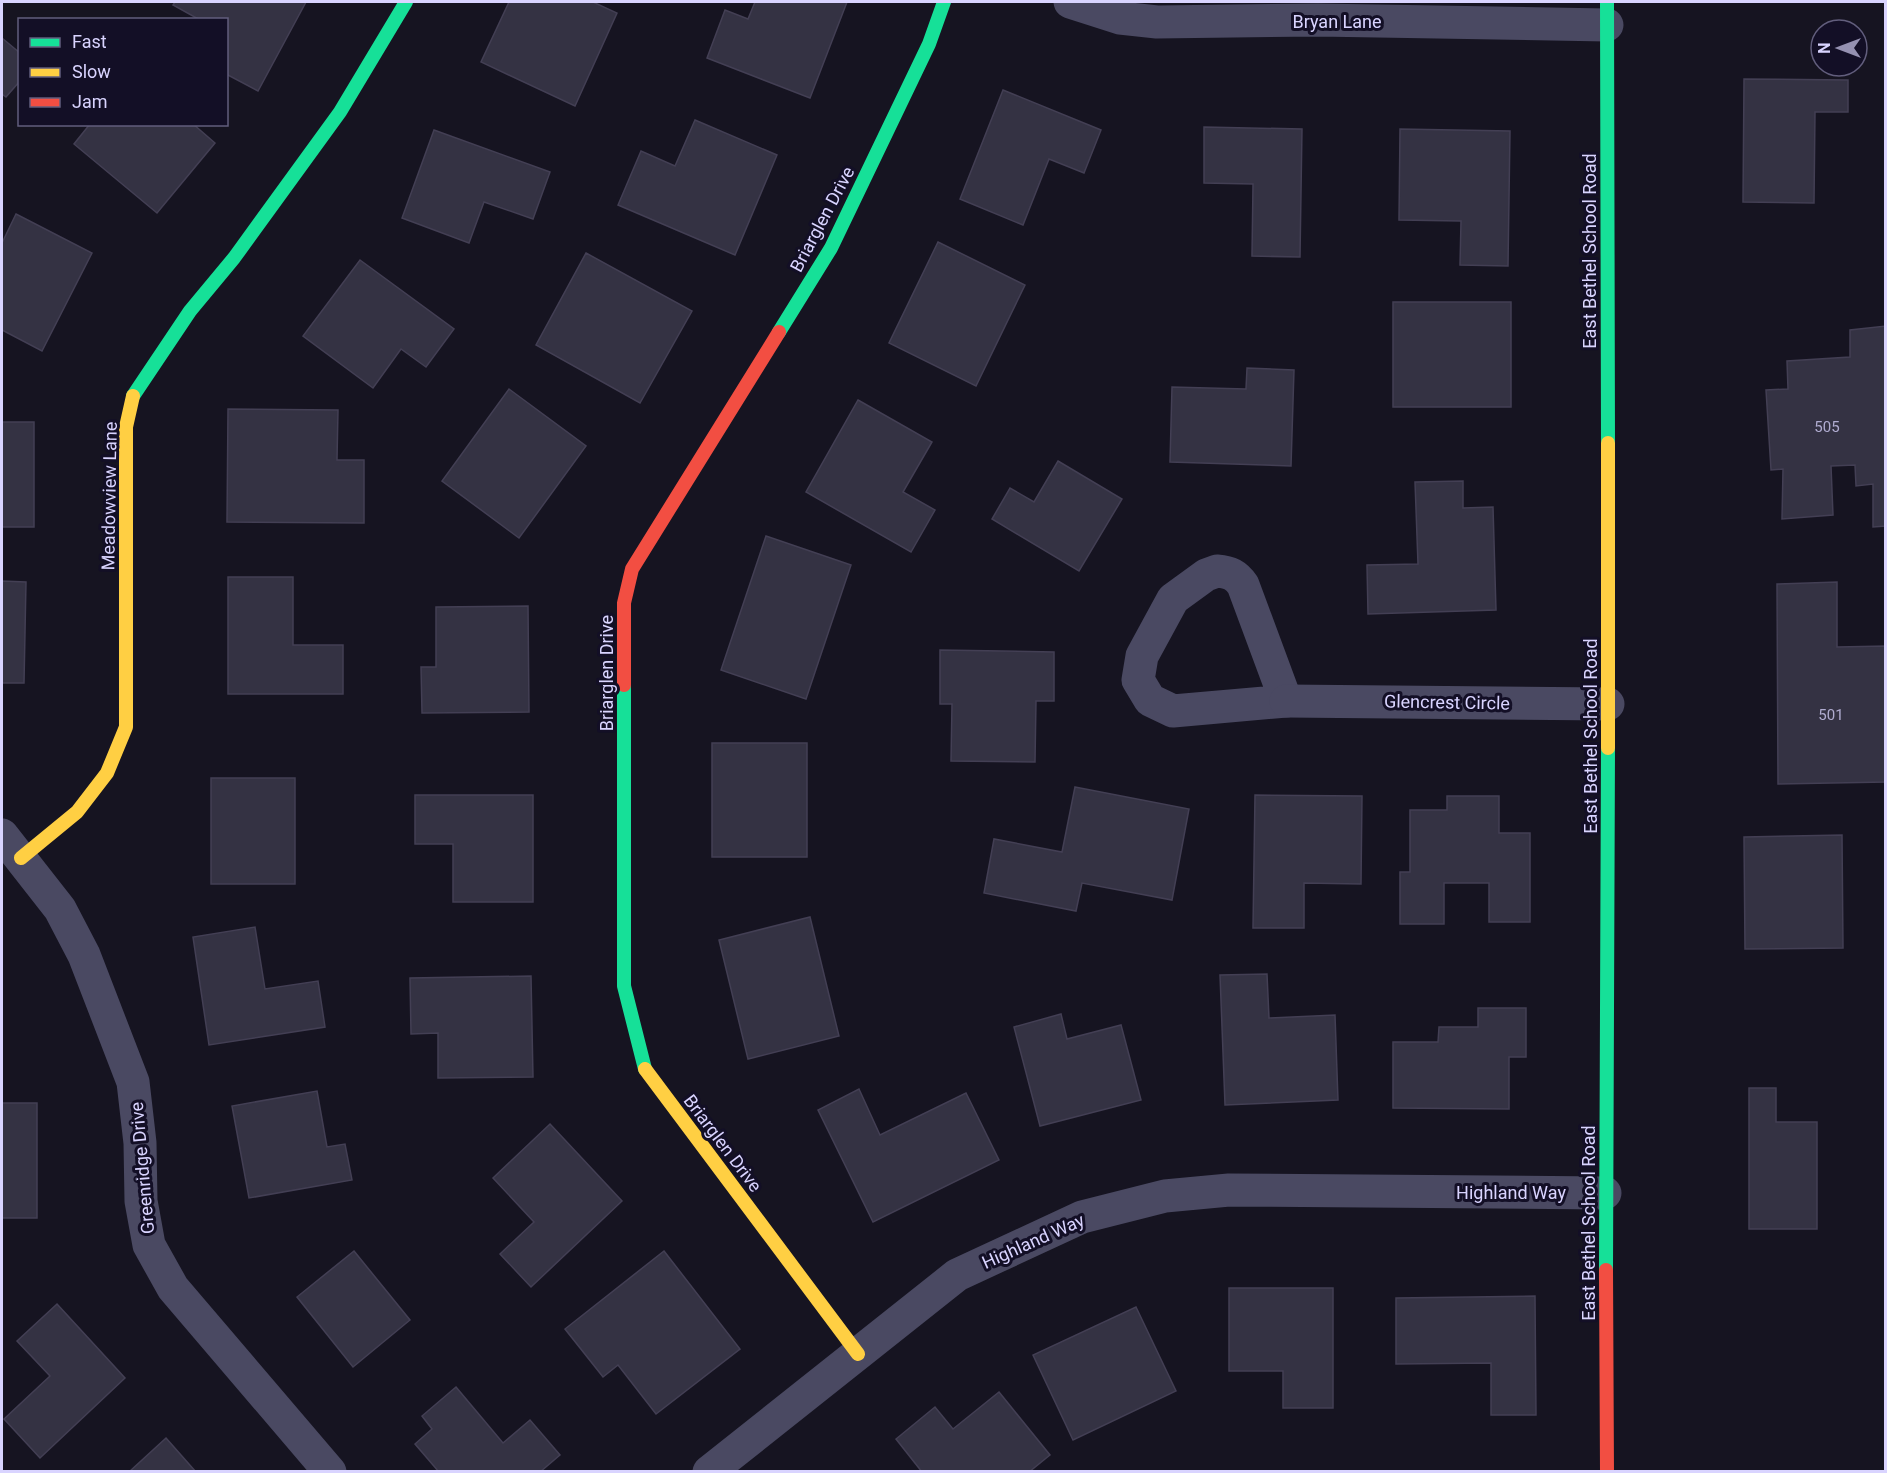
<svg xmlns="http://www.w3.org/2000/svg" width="1887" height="1473" viewBox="0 0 1887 1473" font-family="Roboto,sans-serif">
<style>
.building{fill:#343243;stroke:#433f54;stroke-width:1.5}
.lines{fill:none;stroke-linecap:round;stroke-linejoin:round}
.street{stroke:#4a4962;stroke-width:33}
.fast{stroke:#16e098;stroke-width:14}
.slow{stroke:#ffcf43;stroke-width:14}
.jam{stroke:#f24e42;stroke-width:14}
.labels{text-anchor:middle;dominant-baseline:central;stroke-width:6;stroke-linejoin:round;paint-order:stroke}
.number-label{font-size:15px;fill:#b0acd0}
.street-label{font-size:18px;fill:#d9d4ff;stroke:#130f26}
</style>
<rect width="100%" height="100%" fill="#161421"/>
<g class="building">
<path d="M175 2H306L258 91 226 74V20H200L173 5Z"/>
<path d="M509 2H593L617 13 575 106 481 62Z"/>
<path d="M755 2H847L810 98 707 58 725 10 748 19Z"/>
<path d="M2 38 20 53V81L6 97 2 94Z"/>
<path d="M1744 79 1848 80V112H1815L1814 203 1743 202Z"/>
<path d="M1003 90 1101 130 1084 173 1049 159 1023 225 960 199Z"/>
<path d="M695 120 777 155 735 255 618 205 641 151 675 166Z"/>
<path d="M90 124H193L215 143 157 213 74 144Z"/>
<path d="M1204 127 1302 129 1300 257 1252 256 1253 184 1204 183Z"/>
<path d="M1400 129 1510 131 1508 266 1460 265 1461 221 1399 220Z"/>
<path d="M434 130 550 172 533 219 484 202 469 243 402 218Z"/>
<path d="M16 214 92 253 42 351 2 330V243Z"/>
<path d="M938 242 1025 285 976 386 889 343Z"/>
<path d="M586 253 692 311 640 403 536 345Z"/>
<path d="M360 260 454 329 426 367 401 349 373 388 303 336Z"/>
<rect x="1393" y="302" width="118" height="105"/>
<path d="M1886 326V526L1873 527V484L1856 486 1855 465 1831 466 1833 515 1782 519 1783 469 1771 470 1766 390 1788 389 1787 361 1850 357V330Z"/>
<path d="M1247 368 1294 370 1291 466 1170 462 1172 387 1246 389Z"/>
<path d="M509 389 586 446 519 538 442 481Z"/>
<path d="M858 400 932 442 903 492 935 510 911 552 806 492Z"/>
<path d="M228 409 338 410 337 460H364V523L227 522Z"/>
<rect x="2" y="422" width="32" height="105"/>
<path d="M1058 461 1122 499 1079 571 992 519 1010 488 1034 502Z"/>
<path d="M1463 481V508L1493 507 1496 610 1368 614 1367 565 1418 564 1415 482Z"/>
<path d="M766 536 851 565 806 699 721 670Z"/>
<path d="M228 577H293V645H343V694H228Z"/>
<path d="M2 581 26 582 24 683H2Z"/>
<path d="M1837 582V647L1886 646V782L1778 784 1777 584Z"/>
<path d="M528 606 529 712 422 713 421 667H436V607Z"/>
<path d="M940 650 1054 652V701H1036L1035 762 951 761 952 704H940Z"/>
<rect x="712" y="743" width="95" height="114"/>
<rect x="211" y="778" width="84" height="106"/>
<path d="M1075 787 1189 809 1172 900 1082 883 1076 911 984 893 994 839 1062 852Z"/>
<path d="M415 795H533V902H453V844H415Z"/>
<path d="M1255 795 1362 796 1361 884 1304 883V928H1253Z"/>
<path d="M1447 796H1499V833H1530V922H1489V883H1444V924H1400V872H1410V810H1447Z"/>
<path d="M1842 835 1843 948 1745 949 1744 837Z"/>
<path d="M810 917 839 1036 748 1059 719 940Z"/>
<path d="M255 927 265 989 318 981 325 1027 209 1045 193 937Z"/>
<path d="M1267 974 1269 1018 1335 1015 1338 1100 1225 1105 1220 975Z"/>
<path d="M531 976 533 1077 438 1078V1033L411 1034 410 978Z"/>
<path d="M1478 1008H1526V1057H1509V1109L1393 1108V1042H1438L1439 1027H1478Z"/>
<path d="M1061 1014 1067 1039 1121 1025 1141 1100 1040 1126 1014 1027Z"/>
<path d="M1749 1088H1776V1122H1817V1229H1749Z"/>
<path d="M859 1089 880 1135 966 1093 999 1160 873 1222 818 1110Z"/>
<path d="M317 1091 327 1147 345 1144 352 1180 249 1198 232 1106Z"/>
<rect x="2" y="1103" width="35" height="115"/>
<path d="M550 1124 622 1201 531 1287 500 1254 534 1222 493 1178Z"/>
<path d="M354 1251 410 1320 353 1367 297 1297Z"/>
<path d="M664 1251 740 1349 656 1414 618 1365 603 1377 565 1329Z"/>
<path d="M1229 1288H1333V1408H1283V1371H1229Z"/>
<path d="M1535 1296 1536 1415H1491V1363L1396 1364V1298Z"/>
<path d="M57 1304 125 1378 40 1458 4 1419 50 1376 17 1341Z"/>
<path d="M1136 1307 1176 1391 1073 1440 1033 1355Z"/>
<path d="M456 1387 503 1443 530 1420 560 1455 540 1472H439L415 1444 432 1429 422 1416Z"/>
<path d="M999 1392 1050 1455 1029 1472H922L896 1439 935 1407 953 1429Z"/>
<path d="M166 1438 196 1472H129Z"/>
</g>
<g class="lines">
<g class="street">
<path d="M1070 2 1120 18 1157 22 1318 20 1607 25"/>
<path d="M1217 571C1230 572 1236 575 1243 585L1286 701 1173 711 1150 700 1138 680 1142 656 1173 599 1206 575Z"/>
<path d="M1286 701 1608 704"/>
<path d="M2 835 60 909 84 955 133 1082 140 1143 141 1201 149 1245 173 1288 330 1472"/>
<path d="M709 1472 957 1275 1082 1217 1165 1196 1229 1190 1605 1193"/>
</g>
<g class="fast">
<path d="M1607 2 1608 443"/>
<path d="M779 332 831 248 929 44 944 2"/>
<path d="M133 396 190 311 234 258 340 112 406 2"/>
<path d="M624 685V986L645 1069"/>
<path d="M1606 1270 1608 748"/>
</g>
<g class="slow">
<path d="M1608 443V748"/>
<path d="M21 858 77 812 107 773 126 727V427L133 396"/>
<path d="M645 1069 858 1354"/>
</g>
<g class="jam">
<path d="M624 685V603L632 569 779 332"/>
<path d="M1606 1270 1607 1472"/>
</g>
</g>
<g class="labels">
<g class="number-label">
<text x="1827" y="427">505</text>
<text x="1831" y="715">501</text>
</g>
<g class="street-label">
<text x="1337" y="21">Bryan Lane</text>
<text transform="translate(822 219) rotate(-62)">Briarglen Drive</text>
<text transform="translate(1589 251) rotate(-90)">East Bethel School Road</text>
<text transform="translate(109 496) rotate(-89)">Meadowview Lane</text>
<text transform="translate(606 673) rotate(-90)">Briarglen Drive</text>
<text transform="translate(1447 702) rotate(1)">Glencrest Circle</text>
<text transform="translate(1590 736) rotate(-90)">East Bethel School Road</text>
<text transform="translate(723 1143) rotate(53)">Briarglen Drive</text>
<text transform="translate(142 1168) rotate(-95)">Greenridge Drive</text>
<text x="1511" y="1192">Highland Way</text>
<text transform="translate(1588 1223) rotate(-90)">East Bethel School Road</text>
<text transform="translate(1033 1241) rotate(-24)">Highland Way</text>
</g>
</g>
<rect width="1887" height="1473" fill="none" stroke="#d9d4ff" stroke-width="6"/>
<rect x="18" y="18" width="210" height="108" fill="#130f26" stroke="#625e7d" stroke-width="1.5"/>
<rect x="30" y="38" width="30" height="9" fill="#16e098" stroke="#625e7d" stroke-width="1.5"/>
<text x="72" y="48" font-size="18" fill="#d9d4ff">Fast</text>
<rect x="30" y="68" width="30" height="9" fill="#ffcf43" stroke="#625e7d" stroke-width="1.5"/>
<text x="72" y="78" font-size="18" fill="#d9d4ff">Slow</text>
<rect x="30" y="98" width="30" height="9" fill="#f24e42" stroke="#625e7d" stroke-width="1.5"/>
<text x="72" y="108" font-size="18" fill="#d9d4ff">Jam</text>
<g transform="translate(1839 48) rotate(270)"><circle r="28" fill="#130f26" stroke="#625e7d" stroke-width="1.5"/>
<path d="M0-4.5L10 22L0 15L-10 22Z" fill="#9591b1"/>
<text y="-9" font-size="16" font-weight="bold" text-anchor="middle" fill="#d9d4ff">N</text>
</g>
</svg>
